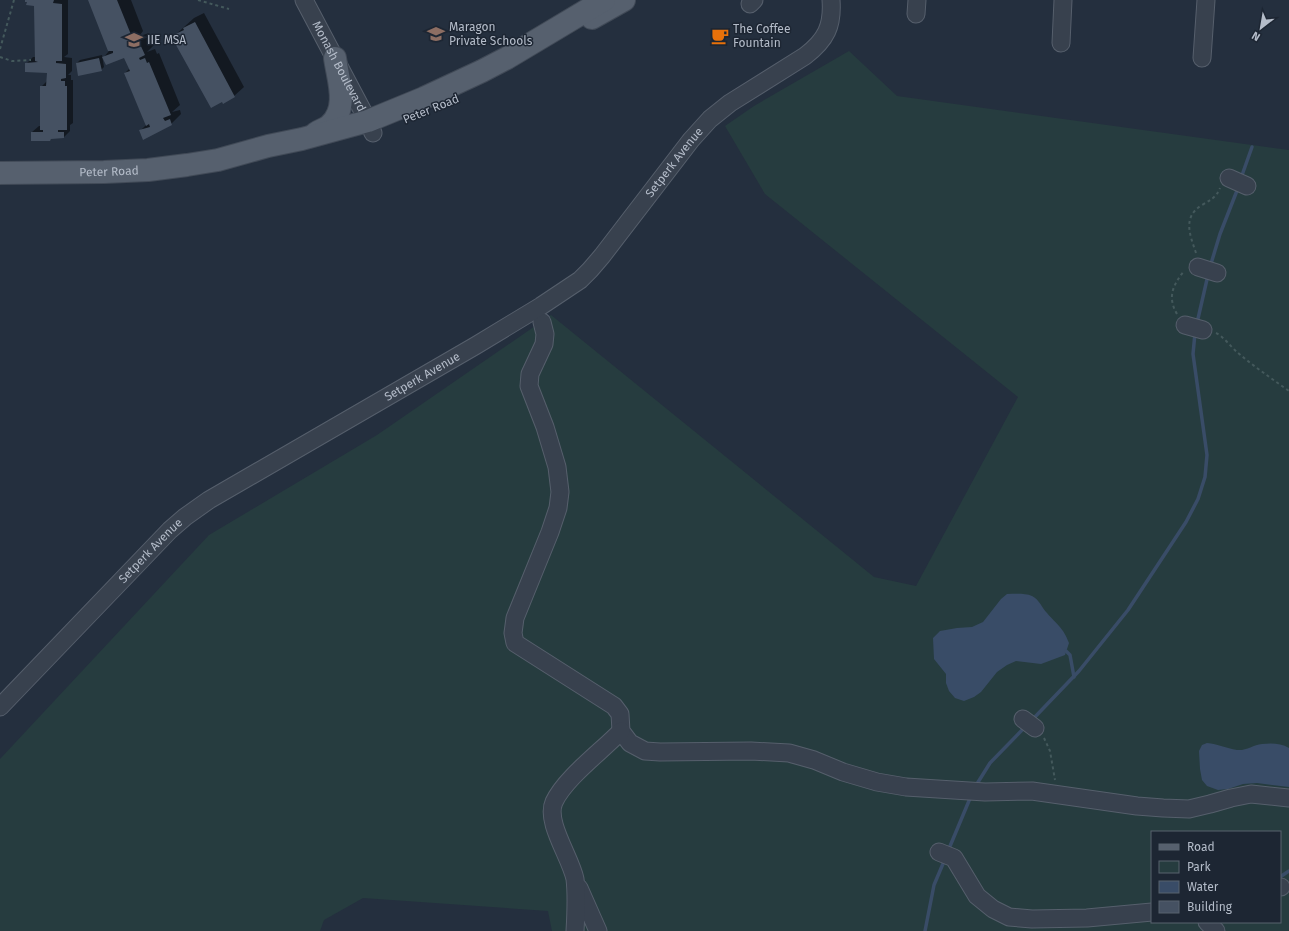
<svg xmlns="http://www.w3.org/2000/svg" width="1289" height="931" viewBox="0 0 1289 931" font-family="'Fira Sans',sans-serif">
<style>
.green{fill:#263c3f;fill-rule:evenodd}
.water{fill:#394c67}
.shadow{fill:#0007}
.lines{fill:none;stroke-linecap:round;stroke-linejoin:round}
.stream{stroke:#394c67;stroke-width:3.5}
.building{fill:#455162}
.minor-casing{stroke:#565f6c;stroke-width:19}
.major-casing{stroke:#414a57;stroke-width:24}
.path{stroke:#44595c;stroke-width:2;stroke-dasharray:3 3;stroke-linecap:butt}
.minor{stroke:#38414e;stroke-width:17}
.major{stroke:#56606e;stroke-width:22}
.labels{text-anchor:middle;dominant-baseline:central;stroke-width:3;stroke-linejoin:round;paint-order:stroke}
.poi-label{font-size:12px;fill:#b4bcc9;stroke:#1d2633;text-anchor:start}
.street-label{font-size:12px;fill:#b4bcc9;stroke:#1d2633}
</style>
<rect width="100%" height="100%" fill="#242f3e"/>
<path class="green" d="M849 51 897 96 1289 150V931H552L548 911 363 898 324 920 320 931H0V759L209 535 377 435 551 315 874 577 916 586 1018 397 765 194 725 126 754 106ZM1152 832H1280V922H1152Z"/>
<g class="water">
<path d="M1007 594C1015 594 1025 593 1032 596 1039 599 1042 608 1047 613 1057 625 1063 627 1069 643L1065 655 1041 664 1016 661 1007 665 997 672 981 692 974 697 964 701 955 698 949 691 946 683V674L934 659 933 638 940 631 957 628 972 627 983 622 1001 599Z"/>
<path d="M1207 743C1218 744 1226 748 1237 750 1246 751 1253 745 1262 744 1271 743 1281 743 1289 748V787L1257 783 1243 784 1228 789 1218 790 1207 786 1202 780 1200 769 1199 751 1202 745Z"/>
</g>
<g class="shadow">
<path d="M26 0H68V54L64 57 72 58V71L68 75H71V80H73V123L70 125V131L64 137 52 138 50 140 32 132 39 126H41V87L48 80V72L26 64 33 57H36L35 5Z"/>
<path d="M89 0H131L143 31 140 35V36L149 33 154 45 147 52 155 49 157 54 159 53 180 105 172 112 180 110 181 114 171 124 140 131 146 125 125 73 130 68 124 56 103 58 109 51Z"/>
<path d="M204 13 244 87 234 96 173 37 194 18Z"/>
<path d="M102 55 104 67 101 70 77 63 80 60Z"/>
</g>
<g class="lines">
<g class="stream">
<path d="M1241 178 1252 147"/>
<path d="M1210 267 1220 234 1238 188"/>
<path d="M1197 323 1208 275"/>
<path d="M1066 651 1070 655 1074 677"/>
<path d="M1032 720 1079 671 1128 610 1186 522 1198 499 1205 477 1207 455 1193 354 1195 333"/>
<path d="M975 787 990 763 1026 726"/>
<path d="M948 851 971 796"/>
<path d="M1280 877 1289 871"/>
<path d="M925 931 934 885 945 859"/>
</g>
</g>
<g class="building">
<path d="M25 0H54L53 3 62 4V61H56V63L66 64V78L61 79V81H65V86H67V130H58V132H64V138L51 139 50 141H31V132H43V130H40V86H46L47 73 25 72V63L38 62 35 61 34 6 26 5 27 2H25Z"/>
<path d="M88 0H117L134 42 130 43V45L139 42 145 55 139 58 140 60 145 58 147 63 149 62 171 115 163 118 165 121 170 119 172 125 143 140 139 130 150 127 149 124 146 126 124 73 130 71 124 58 106 65 102 57 113 53V51H108Z"/>
<path d="M195 22 235 97 223 104 222 102 211 108 171 36 184 30 183 28Z"/>
<path d="M99 58 102 71 78 76 76 63Z"/>
</g>
<g class="lines">
<g class="minor-casing">
<g id="minor">
<path id="s1" d="M304 0 368 121 373 133"/>
<path d="M750 4 754 0"/>
<path d="M916 14 917 0"/>
<path d="M1061 43 1063 0"/>
<path d="M1202 58 1206 0"/>
<path d="M1229 178 1247 186"/>
<path d="M1198 267 1217 273"/>
<path d="M542 322 545 334 544 344 530 374 529 386 545 427 557 467 560 492 558 508 550 532 515 618 513 633 515 643 614 706 620 714 621 731 630 743 645 751 660 752 751 751 789 753 814 760 843 772 877 782 906 787 985 792 1032 791 1137 806 1163 808 1189 809 1210 804 1231 798 1251 794 1289 798"/>
<path d="M1185 325 1203 330"/>
<path id="s2" d="M0 707 170 530 185 517 209 500 475 346 541 306 580 280 590 270 602 256 691 140 710 119 730 103 805 56C826 40 833 26 831 0"/>
<path d="M1023 719 1035 728"/>
<path d="M939 852 954 858 977 896 993 909 1009 917 1032 919 1087 918 1152 912"/>
<path d="M1280 887H1281"/>
<path d="M579 888 598 931"/>
<path d="M1207 922 1216 931"/>
<path d="M575 931C576 914 577 896 575 879 571 858 545 822 554 802 565 778 602 751 621 731"/>
</g>
</g>
<g class="major-casing">
<g id="major">
<path d="M592 18 624 0"/>
<path d="M316 133C320 130 326 129 330 125 349 107 338 80 335 58"/>
<path id="s3" d="M0 173 104 172 148 170 187 165 218 160 268 146 302 139 368 121 424 98 482 71 507 58 604 0"/>
</g>
</g>
<g class="path">
<path d="M198 0 229 9"/>
<path d="M0 49 14 0"/>
<path d="M0 57 12 61 31 60"/>
<path d="M1196 253C1190 235 1182 217 1202 205 1210 200 1216 198 1220 188"/>
<path d="M1177 314C1167 297 1173 285 1184 271"/>
<path d="M1216 333C1223 336 1231 347 1237 352 1253 366 1271 378 1289 391"/>
<path d="M1044 738 1050 751 1055 780"/>
</g>
<use href="#minor" class="minor"/>
<use href="#major" class="major"/>
</g>
<defs>
<g id="school-bare" transform="scale(1.38)"><path d="M0-5L7-2L0 1L-7-2ZM-4 1L0 2.5L4 1V4Q0 6-4 4Z" fill="#8d6e63" stroke="#1d2633" stroke-width="2.5" paint-order="stroke"/></g>
<g id="cafe-bare" transform="scale(1.38)"><path d="M-5.5-4.5H6V0H3Q3 3.5 0 3.5H-2.5Q-5.5 3.5-5.5 0ZM3-3.2v2h1.7v-2ZM-6 4.5H4V6H-6Z" fill="#e8710a" stroke="#1d2633" stroke-width="2.5" paint-order="stroke"/></g>
<g id="university-bare" transform="scale(1.38)"><path d="M0-5L7-2L0 1L-7-2ZM-4 1L0 2.5L4 1V4Q0 6-4 4Z" fill="#8d6e63" stroke="#1d2633" stroke-width="2.5" paint-order="stroke"/></g>
</defs>
<g fill-rule="evenodd">
<use href="#school-bare" x="436" y="34"/>
<use href="#cafe-bare" x="720" y="36"/>
<use href="#university-bare" x="134" y="40"/>
</g>
<g class="labels">
<g class="poi-label">
<text x="449" y="27">Maragon<tspan x="449" dy="14">Private Schools</tspan></text>
<text x="733" y="29">The Coffee<tspan x="733" dy="14">Fountain</tspan></text>
<text x="147" y="40">IIE MSA</text>
</g>
<g class="street-label">
<text stroke="none"><textPath href="#s1" startOffset="75">Monash Boulevard</textPath></text>
<text transform="translate(431 109) rotate(-22)">Peter Road</text>
<text stroke="none"><textPath href="#s2" startOffset="877">Setperk Avenue</textPath></text>
<text stroke="none"><textPath href="#s3" startOffset="109">Peter Road</textPath></text>
<text stroke="none"><textPath href="#s2" startOffset="541">Setperk Avenue</textPath></text>
<text stroke="none"><textPath href="#s2" startOffset="217">Setperk Avenue</textPath></text>
</g>
</g>
<rect x="1151" y="831" width="130" height="92" fill="#1d2633" stroke="#59626f"/>
<rect x="1159" y="844" width="20" height="6" fill="#56606e" stroke="#59626f"/>
<text x="1187" y="851" font-size="12" fill="#b4bcc9">Road</text>
<rect x="1159" y="861" width="20" height="12" fill="#263c3f" stroke="#59626f"/>
<text x="1187" y="871" font-size="12" fill="#b4bcc9">Park</text>
<rect x="1159" y="881" width="20" height="12" fill="#394c67" stroke="#59626f"/>
<text x="1187" y="891" font-size="12" fill="#b4bcc9">Water</text>
<rect x="1159" y="901" width="20" height="12" fill="#455162" stroke="#59626f"/>
<text x="1187" y="911" font-size="12" fill="#b4bcc9">Building</text>
<g transform="translate(1261 28) rotate(211)" stroke="#1d2633" stroke-width="3" paint-order="stroke">
<path d="M0-3L7 15L0 10L-7 15Z" fill="#b4bcc9"/>
<text y="-6" font-size="11" font-weight="bold" text-anchor="middle" fill="#b4bcc9">N</text>
</g>
</svg>
